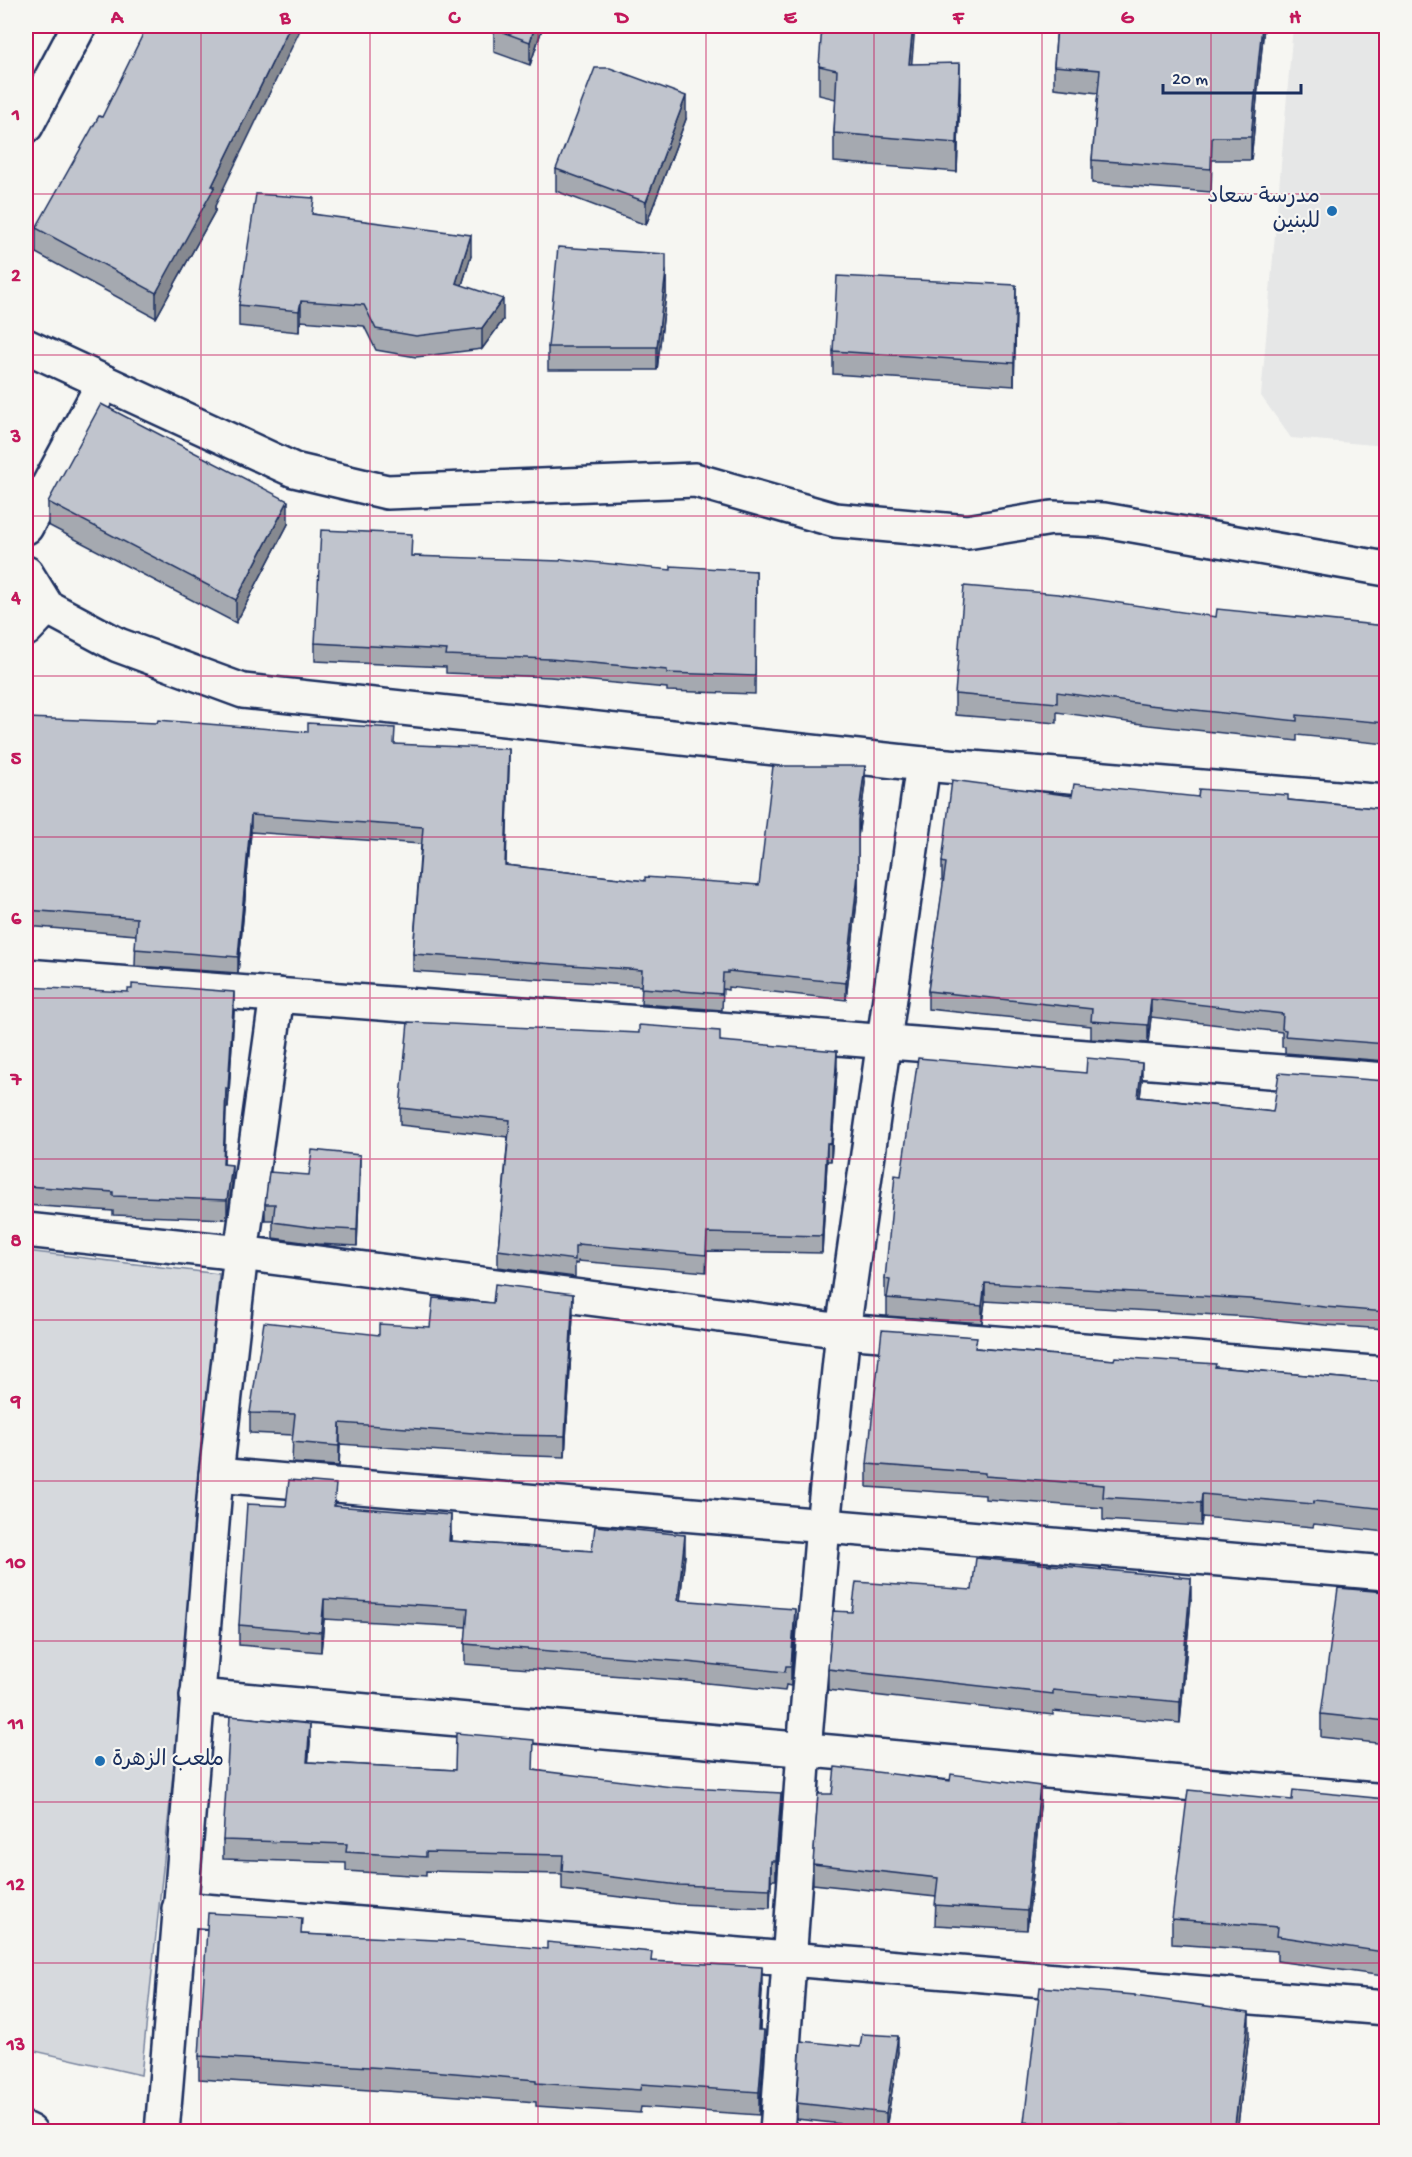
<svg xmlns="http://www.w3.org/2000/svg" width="1412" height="2157" viewBox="0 0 1412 2157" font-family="'Gochi Hand','Playpen Sans Arabic',sans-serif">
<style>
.built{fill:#e6e7e7}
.green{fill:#d6d9dd;stroke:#78849e;stroke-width:1.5}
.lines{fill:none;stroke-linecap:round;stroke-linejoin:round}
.street-casing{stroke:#1b2f5e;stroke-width:38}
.secondary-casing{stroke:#1b2f5e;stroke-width:38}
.highway-casing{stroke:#1b2f5e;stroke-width:38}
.street{stroke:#f6f6f2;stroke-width:33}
.secondary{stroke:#f6f6f2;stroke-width:33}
.highway{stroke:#f6f6f2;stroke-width:33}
.wall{fill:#a5a9b0;stroke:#1b2f5e;stroke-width:1.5}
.shaded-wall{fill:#868990;stroke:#1b2f5e;stroke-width:1.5}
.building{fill:#c0c4cd;stroke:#1b2f5e;stroke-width:1.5}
.grid{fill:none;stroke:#c2185b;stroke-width:1.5;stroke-opacity:0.55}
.poi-dot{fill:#1f6fb2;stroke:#f6f6f2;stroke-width:2}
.labels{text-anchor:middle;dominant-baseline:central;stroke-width:4.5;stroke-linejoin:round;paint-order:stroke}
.poi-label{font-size:22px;fill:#1b2f5e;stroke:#f6f6f2;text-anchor:end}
.neatline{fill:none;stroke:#c2185b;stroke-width:2}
.grid-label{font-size:20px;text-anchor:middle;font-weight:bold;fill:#c2185b}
</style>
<rect width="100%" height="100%" fill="#f6f6f2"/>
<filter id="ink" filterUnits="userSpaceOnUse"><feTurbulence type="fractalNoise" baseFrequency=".0167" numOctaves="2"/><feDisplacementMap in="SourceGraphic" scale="12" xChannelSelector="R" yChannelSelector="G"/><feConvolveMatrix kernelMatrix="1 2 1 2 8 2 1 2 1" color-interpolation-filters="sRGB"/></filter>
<g filter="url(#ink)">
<path class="built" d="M1293 26H1386V446L1291 438 1261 396Z"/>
<path class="green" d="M26 1251 219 1274 205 1474 141 2075 26 2049Z"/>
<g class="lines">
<g class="street-casing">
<g id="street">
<path d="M26 346 294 470 387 492 695 480 835 520 967 532 1052 518 1104 520 1386 569"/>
<path d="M26 527 104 382"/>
<path d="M26 573 47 607 118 645 243 691 923 764 1386 802"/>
<path d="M26 629 47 607"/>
<path d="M26 976 1386 1080"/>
<path d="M26 1230 241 1253 843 1331 1386 1374"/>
<path d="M216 1475 1386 1573"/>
<path d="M197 1696 1386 1801"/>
<path d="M179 1909 1386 2008"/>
<path d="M162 2132 216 1475 241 1253 277 995"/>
<path d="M777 2132 804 1750 823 1526 843 1331 923 764"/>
</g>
</g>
<g class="secondary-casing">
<path id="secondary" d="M26 2130 30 2132"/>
</g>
<g class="highway-casing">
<path id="highway" d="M26 126 79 26"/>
</g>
<use href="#street" class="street"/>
<use href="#secondary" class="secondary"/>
<use href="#highway" class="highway"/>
</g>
<g class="wall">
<path d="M495 26H543L530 65 494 52V29Z"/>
<path d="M1057 26H1264L1251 160H1212L1211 192 1092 183V160L1098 93 1054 88V66Z"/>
<path d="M912 64 960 92 957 172 834 162V133L836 99 819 95V66Z"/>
<path d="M686 119 646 225 556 191V169Z"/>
<path d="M215 206V211L156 318 36 253V228Z"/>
<path d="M314 214 471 256 462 285 503 320 482 349 416 357 376 350 364 326 301 321 299 332 239 326V305Z"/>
<path d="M666 271V294L657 370H548V347Z"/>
<path d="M1016 308 1014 386 833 374V351Z"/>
<path d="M48 502 288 524 236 623 48 525Z"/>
<path d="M412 556 671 570 756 571 755 694 667 691V688L550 677 446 673V667L315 661V643Z"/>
<path d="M1216 617 1386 626V744L1297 735V741L1149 725 1057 712V723L955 715V694Z"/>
<path d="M395 744 509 765 506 865 645 881 759 885 865 783 858 837V891L846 1000 728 987V990L723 989 722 1010 641 1004 642 986 413 971V954L421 844 251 832 238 973 135 966 136 935 26 926V764Z"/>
<path d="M1072 796 1198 797 1288 800 1386 809V1061L1285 1053V1047H1282V1032L1151 1017 1148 1043 1091 1039V1026L928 1009V991L944 880H942V862Z"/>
<path d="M26 987 234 1011 228 1108H226L224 1164 232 1184 227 1219 113 1215V1211L26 1205Z"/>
<path d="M720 1041 837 1068 831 1161H827L822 1253 707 1251 706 1272 578 1261V1264L575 1263V1277L498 1267V1250L508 1137 400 1125V1108Z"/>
<path d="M1142 1080 1140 1097 1273 1112 1386 1081V1329L1325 1325 1250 1317 985 1301 982 1323 887 1316V1297H885V1279L901 1176Z"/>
<path d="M360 1170 357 1246 317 1244 273 1238V1220H265V1204L309 1175Z"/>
<path d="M573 1315 565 1457 500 1455 340 1444 339 1466 292 1463 293 1435 250 1433V1413L379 1335 430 1327Z"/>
<path d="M977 1348 1114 1360 1216 1367 1386 1382V1532L1314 1524 1313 1527 1202 1517 1201 1526 1103 1520V1508L985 1499V1495L867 1487V1464Z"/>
<path d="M286 1506H336L451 1535V1541L592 1551 685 1555 680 1600 795 1629 791 1686 786 1685 785 1691 687 1681 465 1664V1644L467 1627 324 1619 321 1652 239 1645V1625Z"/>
<path d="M972 1590 1191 1599 1180 1723 1053 1711V1715L828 1690V1669L852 1612Z"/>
<path d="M1386 1592V1744L1321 1737V1714Z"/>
<path d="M310 1743 308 1762 455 1770H534L781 1812 776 1880H771L770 1908 679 1904 562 1890V1874L426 1871V1876L346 1871V1863L223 1859V1840Z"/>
<path d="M832 1794 1040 1806 1027 1930 935 1925 936 1897 813 1884V1864Z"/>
<path d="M1386 1799V1962H1385L1383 1976 1277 1961V1951L1172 1944V1919L1292 1800Z"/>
<path d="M302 1934 652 1961 762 1990 760 2030 764 2053 759 2115 641 2107 640 2113 536 2106V2102L431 2094 199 2079V2056Z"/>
<path d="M1135 1996 1249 2035 1237 2132H1024V2122Z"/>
<path d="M860 2047 898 2052 886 2129 797 2119V2103Z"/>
</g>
<g class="shaded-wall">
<path d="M290 26H302L215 206V211L156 318V293L212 186Z"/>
<path d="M535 26H543L530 65V42Z"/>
<path d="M913 26H915L909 94V64Z"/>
<path d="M1262 26H1264L1251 160V137Z"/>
<path d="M960 63V92L957 172V143Z"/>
<path d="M686 96V119L646 225V202Z"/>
<path d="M471 235V256L456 304V283Z"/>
<path d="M666 271V294L657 370V347Z"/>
<path d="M1016 285V308L1014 386V363Z"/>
<path d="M503 299V320L482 349V328Z"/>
<path d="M301 301V321L299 332V311Z"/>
<path d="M288 501V524L236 623V600Z"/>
<path d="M509 749V765L505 882V865Z"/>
<path d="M865 766V783L858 837V820Z"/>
<path d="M251 815V832L238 973V957Z"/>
<path d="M858 874V891L846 1000V983Z"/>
<path d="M234 992V1011L228 1108V1089Z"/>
<path d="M1151 999V1017L1148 1043V1025Z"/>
<path d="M837 1051V1068L831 1161V1144Z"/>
<path d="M1142 1063V1080L1138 1114V1097Z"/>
<path d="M226 1088V1108L223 1183V1164Z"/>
<path d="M827 1143V1161L822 1253V1236Z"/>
<path d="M360 1155V1170L357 1246V1230Z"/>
<path d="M232 1165V1184L227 1219V1200Z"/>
<path d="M985 1283V1301L982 1323V1306Z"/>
<path d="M573 1294V1315L565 1457V1436Z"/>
<path d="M340 1423V1444L339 1466V1446Z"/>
<path d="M1202 1494V1517L1201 1526V1503Z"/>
<path d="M451 1515V1535L449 1560V1541Z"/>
<path d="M685 1535V1555L678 1620V1600Z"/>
<path d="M1191 1578V1599L1180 1723V1702Z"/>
<path d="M324 1599V1619L321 1652V1632Z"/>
<path d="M795 1609V1629L791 1686V1666Z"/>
<path d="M310 1724V1743L307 1781V1762Z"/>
<path d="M1040 1786V1806L1027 1930V1911Z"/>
<path d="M781 1793V1812L776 1880V1861Z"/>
<path d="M771 1861V1880L770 1908V1889Z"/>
<path d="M1385 1938V1962L1383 1976V1952Z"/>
<path d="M762 1967V1990L758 2053V2030Z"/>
<path d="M1249 2012V2035L1237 2132H1234Z"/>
<path d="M764 2030V2053L759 2115V2092Z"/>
<path d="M898 2036V2052L886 2129V2113Z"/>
</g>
<g class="building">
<path d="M147 26H290L212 186H215L156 293 36 228 99 116 102 117Z"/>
<path d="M495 26H535L530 42 494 29Z"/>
<path d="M822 26H913L909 64 960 63 957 143 834 133 837 70 819 66Z"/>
<path d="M1057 26H1262L1251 137H1212L1211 169 1092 160 1100 70 1054 66Z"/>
<path d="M595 68H610L686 96 646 202 556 169Z"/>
<path d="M256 194 314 198 312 214 471 235 456 283 503 299 482 328 416 336 376 329 364 305 301 301 299 311 239 305Z"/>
<path d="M558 247 666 254V271L657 347H548Z"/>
<path d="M837 276 1016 285 1014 363 833 351Z"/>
<path d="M101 404 288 501 236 600 48 502Z"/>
<path d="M321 530 412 534 411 556 560 561 561 559 671 570V566L756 571 755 676 667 673V670L550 659 446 655 447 650 315 643Z"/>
<path d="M964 586 1058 594 1216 617 1217 609 1386 626V723L1297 715V721L1149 705 1057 692V703L955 694Z"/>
<path d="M27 718 157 723 158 720 308 732V723L395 728 394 744 509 749 505 865 645 881V877L759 885 773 766H865L858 820V874L846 983 728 971V973H723L722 994 641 988 642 970 413 954 423 827 251 815 238 957 135 949 137 918 26 910V764Z"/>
<path d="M952 780 1072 796 1074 784 1198 797 1199 789 1288 795V800L1386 809V1044L1285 1036 1286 1030 1282 1029 1283 1014 1151 999 1148 1025 1091 1021 1092 1009 928 991 946 863 942 862Z"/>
<path d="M132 984 234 992 228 1089 226 1088 223 1164 232 1165 227 1200 113 1196V1192L26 1186V987L128 992V989H132Z"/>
<path d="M408 1022 639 1033V1025L720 1031V1041L837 1051 831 1144 827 1143 822 1236 707 1233 706 1255 578 1244V1246H575V1260L498 1250 510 1120 400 1108Z"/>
<path d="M918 1058 1086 1073 1087 1058 1142 1063 1138 1097 1273 1112 1279 1073 1386 1081V1312L1325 1307 1250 1299 985 1283 982 1306 887 1298 890 1280 885 1279 895 1175 901 1176Z"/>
<path d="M312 1150 360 1155 357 1230 317 1228 273 1222 275 1204H265L269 1172 309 1175Z"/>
<path d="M495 1284 573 1294 565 1436 500 1435 340 1423 339 1446 292 1442 295 1414 250 1413 264 1322 379 1335V1324L430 1327 433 1298 493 1303Z"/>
<path d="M882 1330 977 1337 975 1348 1114 1360 1115 1357 1216 1364 1215 1367 1386 1382V1509L1314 1501 1313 1504 1202 1494 1201 1503 1103 1497 1104 1485 985 1476V1473L867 1464Z"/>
<path d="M289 1480 336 1484 334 1506 451 1515 449 1541 592 1551 595 1526 685 1535 678 1600 795 1609 791 1666H786L785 1672 687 1662 465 1644 468 1608 324 1599 321 1632 239 1625 247 1504 286 1506Z"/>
<path d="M976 1558 1191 1578 1180 1702 1053 1690V1694L828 1669 833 1611 852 1612 856 1582 972 1590Z"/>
<path d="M1338 1588 1386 1592V1721L1321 1714Z"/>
<path d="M230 1716 310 1724 307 1762 455 1770 456 1733 534 1740 533 1770 672 1787 781 1793 776 1861H771L770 1889 679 1885 562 1871 563 1855 426 1852V1857L346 1852 347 1844 223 1840Z"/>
<path d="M835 1767 950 1781 951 1774 1040 1786 1027 1911 935 1905 938 1878 813 1864 818 1794H832Z"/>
<path d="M1188 1790 1292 1800 1293 1790 1386 1799V1938H1385L1383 1952 1277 1936 1278 1927 1172 1919Z"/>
<path d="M208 1913 302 1918 301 1934 459 1941 547 1949V1942L652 1952 651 1961 762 1967 758 2030H764L759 2092 641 2084 640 2090 536 2083V2080L431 2071 199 2056Z"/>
<path d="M1040 1987 1135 1995V1996L1249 2012 1234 2132H1211L1120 2125V2127L1024 2122Z"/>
<path d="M862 2034 898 2036 886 2113 797 2103 801 2041 860 2047Z"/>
</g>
</g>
<path class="grid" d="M201 26V2132M370 26V2132M538 26V2132M706 26V2132M874 26V2132M1042 26V2132M1211 26V2132M26 194H1386M26 355H1386M26 516H1386M26 676H1386M26 837H1386M26 998H1386M26 1159H1386M26 1320H1386M26 1481H1386M26 1641H1386M26 1802H1386M26 1963H1386"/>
<g class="poi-dot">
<circle cx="1332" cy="211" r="6"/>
<circle cx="100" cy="1761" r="6"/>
</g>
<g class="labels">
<g class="poi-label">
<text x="1320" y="198">مدرسة سعاد<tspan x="1320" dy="25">للبنين</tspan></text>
<text x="112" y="1761" text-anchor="start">ملعب الزهرة</text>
</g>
</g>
<rect width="1412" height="2157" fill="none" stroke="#f6f6f2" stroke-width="66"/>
<path d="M1163 84v9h138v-9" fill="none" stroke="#1b2f5e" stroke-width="3"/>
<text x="1172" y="84" font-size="18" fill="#1b2f5e" stroke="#f6f6f2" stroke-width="4.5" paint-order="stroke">20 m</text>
<rect x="33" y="33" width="1346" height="2091" class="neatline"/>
<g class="grid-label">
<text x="117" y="23">A</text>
<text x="285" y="23">B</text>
<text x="454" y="23">C</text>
<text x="622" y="23">D</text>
<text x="790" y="23">E</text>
<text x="958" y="23">F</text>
<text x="1127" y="23">G</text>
<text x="1295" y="23">H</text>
<text x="16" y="120">1</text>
<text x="16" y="281">2</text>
<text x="16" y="442">3</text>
<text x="16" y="603">4</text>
<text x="16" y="764">5</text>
<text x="16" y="924">6</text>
<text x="16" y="1085">7</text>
<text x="16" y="1246">8</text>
<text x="16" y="1407">9</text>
<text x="16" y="1568">10</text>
<text x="16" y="1729">11</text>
<text x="16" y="1890">12</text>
<text x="16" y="2050">13</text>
</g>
</svg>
